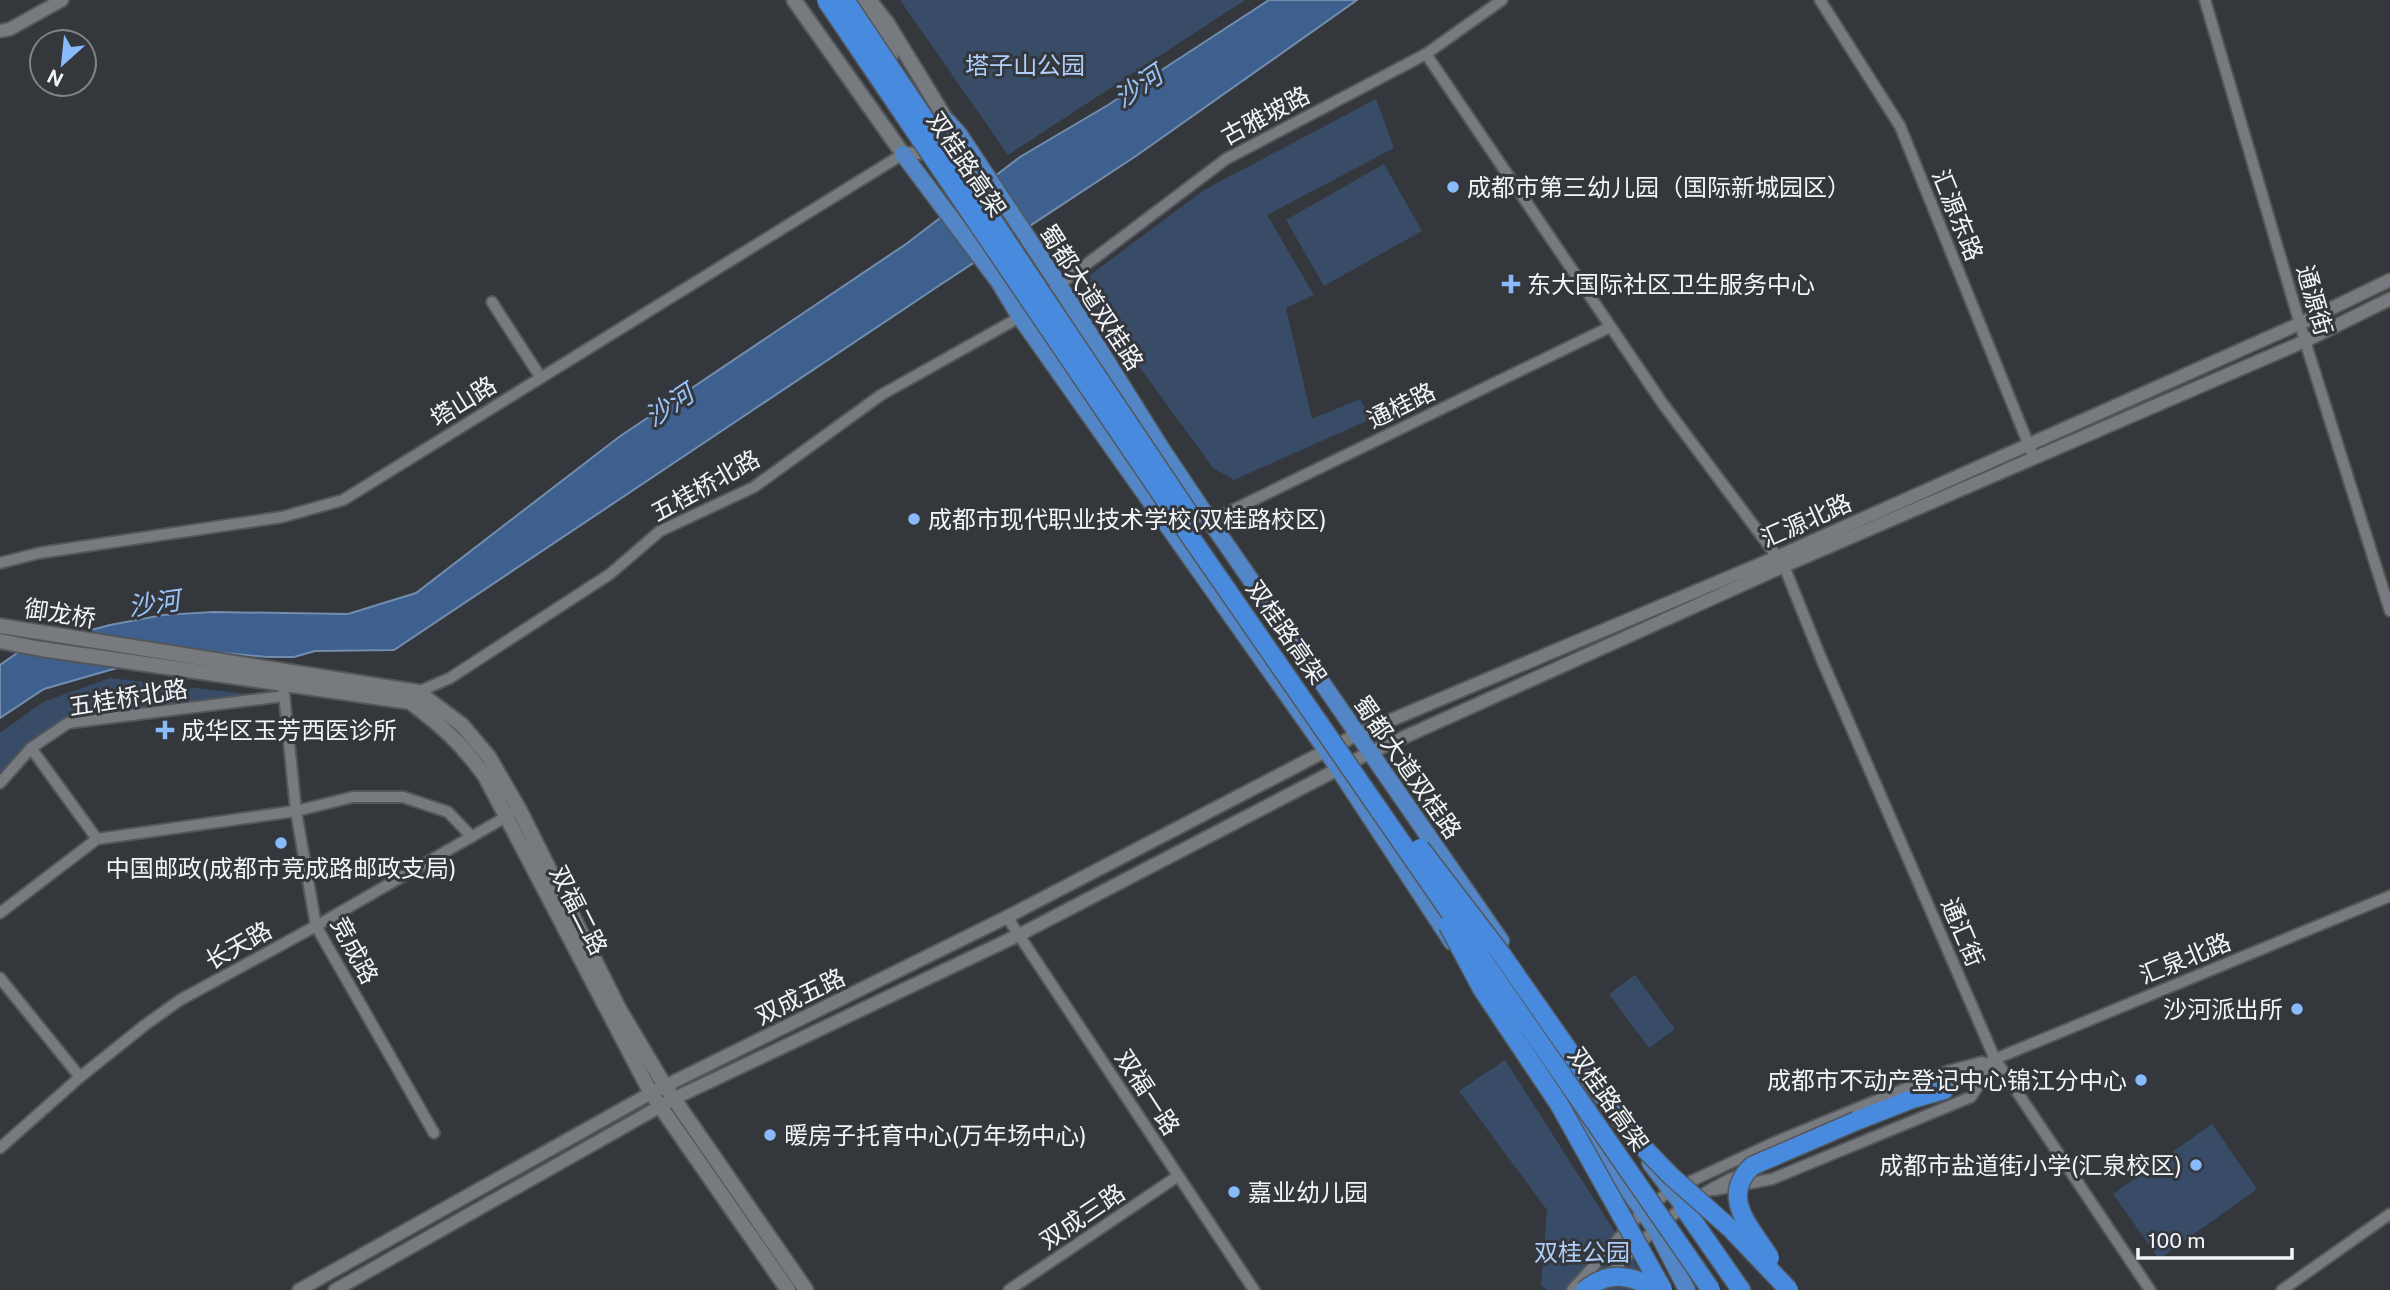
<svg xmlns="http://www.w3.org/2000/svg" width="2390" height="1290" viewBox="0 0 2390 1290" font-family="'Public Sans','Noto Sans SC',sans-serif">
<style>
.green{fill:#384c67}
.water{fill:#3d608f;stroke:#738dae;stroke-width:2}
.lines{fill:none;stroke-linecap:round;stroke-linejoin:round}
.minor-casing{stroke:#53575a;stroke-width:14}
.tertiary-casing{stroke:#53575a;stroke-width:16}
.secondary-casing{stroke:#53575a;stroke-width:18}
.primary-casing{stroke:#53575a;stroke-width:19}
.trunk-casing{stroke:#53575a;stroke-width:21}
.minor{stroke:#777b80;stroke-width:10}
.tertiary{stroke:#777b80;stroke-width:12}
.secondary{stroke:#777b80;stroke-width:14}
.primary{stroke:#5386c6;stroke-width:16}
.trunk{stroke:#478ade;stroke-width:18}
.trunk-bridge-casing{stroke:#53575a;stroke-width:21;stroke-linecap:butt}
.trunk-bridge{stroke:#478ade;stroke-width:18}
.poi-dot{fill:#89bafc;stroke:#34373c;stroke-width:2.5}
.labels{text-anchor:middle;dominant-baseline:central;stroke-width:6;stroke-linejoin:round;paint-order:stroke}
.park-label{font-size:24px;fill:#afcffa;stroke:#34373c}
.street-label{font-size:24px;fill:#f2f5f8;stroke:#34373c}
.poi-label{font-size:24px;fill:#f2f5f8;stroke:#34373c;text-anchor:start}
.water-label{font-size:26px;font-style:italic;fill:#9ac4fd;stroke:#34373c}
</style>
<rect width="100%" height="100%" fill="#34373c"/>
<g class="green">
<path d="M900 0H1245L1008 155Z"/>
<path d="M1376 99 1394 148 1267 215 1314 295 1286 308 1312 419 1360 399 1371 419 1234 480 1213 468 1092 302 1090 275 1204 190Z"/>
<path d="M1384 164 1422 231 1324 286 1286 220Z"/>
<path d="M110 678 255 695 64 718 27 743 0 773V733L43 702Z"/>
<path d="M1635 975 1675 1029 1649 1048 1609 994Z"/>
<path d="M1505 1060 1652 1290H1547L1541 1285 1547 1210 1459 1091Z"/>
<path d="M2212 1124 2257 1189 2159 1259 2113 1194Z"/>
</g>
<path class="water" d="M1269 0H1357L1136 156 940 285 394 650 315 651 294 657H268L202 651 124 666 44 689 0 718V665L26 647 110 625 163 615 214 612 348 614 416 593 619 437 906 244 1020 157 1108 105Z"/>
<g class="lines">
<g class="minor-casing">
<g id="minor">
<path d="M1820 0 1900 126 2034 458"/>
<path d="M2205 0 2305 341 2390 611"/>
<path d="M1426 54 1663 404 1784 566 1821 658 1995 1059 2150 1290"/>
<path d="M1055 288 1226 159 1426 54 1502 0"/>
<path d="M492 302 541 378"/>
<path d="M1210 521 1610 327"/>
<path d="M0 563 39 553 282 517 343 500 903 154"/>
<path d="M283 684 296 811 316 926 434 1133"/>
<path d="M415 696 418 692 450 678 610 574 660 531 754 487 881 395 1020 317 1038 303"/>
<path d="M31 748 97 839"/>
<path d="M0 783 31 748 68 723 284 696"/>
<path d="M0 913 97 839 296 811 353 797H403L448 812 472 837"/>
<path d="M1007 917 1254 1290"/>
<path d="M0 978 80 1077"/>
<path d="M1941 1091 1995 1059 2390 896"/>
<path d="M0 1148 80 1077 145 1025 180 1000 316 926 511 814"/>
<path d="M1714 1190 1772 1179 1971 1097 1994 1061"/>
<path d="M1606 1278C1644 1236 1693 1193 1746 1172"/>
<path d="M1009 1290 1178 1176"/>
<path d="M1572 1290 1643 1211 1670 1191 1773 1143 1948 1071 1982 1062"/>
<path d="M2282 1290 2390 1214"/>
</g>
</g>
<g class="tertiary-casing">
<g id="tertiary">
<path d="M859 0 892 56"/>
<path d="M0 31 10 29 62 0"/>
<path d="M903 154C926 152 938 156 949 131L947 121"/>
<path d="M299 1290 651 1093 1007 917 1358 734 1777 557 2301 323 2390 280"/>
<path d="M335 1290 675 1098 1019 935 1369 753 1784 566 2305 341 2390 299"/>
</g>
</g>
<g class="secondary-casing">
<g id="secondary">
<path d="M794 0 903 154"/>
<path d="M869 0 887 23 947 121"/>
<path d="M0 626 418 692 462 725 489 757 519 809 619 1009 665 1086 806 1290"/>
<path d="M0 641 41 649 410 702C443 727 460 742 485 776L651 1093 788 1290"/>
</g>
</g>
<g class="primary-casing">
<g id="primary">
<path d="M947 121 959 134 1059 285 1163 451 1210 521 1501 941"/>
<path d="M903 154 999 282 1020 317 1326 750 1452 942"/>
<path d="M1564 1100 1656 1230 1687 1290"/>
<path d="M1650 1163 1692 1218"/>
</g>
</g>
<g class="trunk-casing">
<g id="trunk">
<path d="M1856 1121 1912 1099 1944 1090"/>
<path d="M1684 1208 1741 1290"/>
</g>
</g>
<use href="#minor" class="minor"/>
<use href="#tertiary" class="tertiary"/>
<use href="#secondary" class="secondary"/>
<use href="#primary" class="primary"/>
<use href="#trunk" class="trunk"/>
<g class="trunk-bridge-casing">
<g id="trunk-bridge">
<path d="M826 0 1176 516 1711 1290"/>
<path d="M845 0 1192 518"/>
<path d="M1420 848 1502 955 1581 1068 1639 1143 1671 1176 1731 1229 1789 1290"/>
<path d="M1448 925 1482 989 1559 1104 1663 1290"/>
<path d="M1770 1258C1751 1227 1719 1198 1752 1166L1856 1121"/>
<path d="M1585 1290C1607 1271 1633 1274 1655 1290"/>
</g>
</g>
<use href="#trunk-bridge" class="trunk-bridge"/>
</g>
<g class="poi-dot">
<circle cx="1453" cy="187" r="7"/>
<path d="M1507.5 273.5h7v7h7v7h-7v7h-7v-7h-7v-7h7z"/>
<circle cx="914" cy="519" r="7"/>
<path d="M161.5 719.5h7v7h7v7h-7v7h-7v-7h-7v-7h7z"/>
<circle cx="281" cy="843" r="7"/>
<circle cx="2297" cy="1009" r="7"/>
<circle cx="2141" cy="1080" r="7"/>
<circle cx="770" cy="1135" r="7"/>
<circle cx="2196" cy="1165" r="7"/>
<circle cx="1234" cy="1192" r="7"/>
</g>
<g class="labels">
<g class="park-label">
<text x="1025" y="65">塔子山公园</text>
<text x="1582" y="1252">双桂公园</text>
</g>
<g class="street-label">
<text transform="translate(1265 115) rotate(-28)">古雅坡路</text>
<text transform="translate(967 164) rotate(56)">双桂路高架</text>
<text transform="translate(1958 215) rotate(68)">汇源东路</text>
<text transform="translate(1092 297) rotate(57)">蜀都大道双桂路</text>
<text transform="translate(2315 300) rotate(74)">通源街</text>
<text transform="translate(463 401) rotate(-32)">塔山路</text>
<text transform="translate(1401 405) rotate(-26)">通桂路</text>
<text transform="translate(705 485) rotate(-29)">五桂桥北路</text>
<text transform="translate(1806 520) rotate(-24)">汇源北路</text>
<text transform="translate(60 613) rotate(9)">御龙桥</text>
<text transform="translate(1287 632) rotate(55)">双桂路高架</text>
<text transform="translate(128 697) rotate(-9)">五桂桥北路</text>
<text transform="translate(1408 767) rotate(55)">蜀都大道双桂路</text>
<text transform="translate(579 910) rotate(63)">双福二路</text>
<text transform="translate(1963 932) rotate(67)">通汇街</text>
<text transform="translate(238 945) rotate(-29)">长天路</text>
<text transform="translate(355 950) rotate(62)">竞成路</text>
<text transform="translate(2185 958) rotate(-22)">汇泉北路</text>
<text transform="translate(800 996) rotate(-26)">双成五路</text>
<text transform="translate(1148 1092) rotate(57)">双福一路</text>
<text transform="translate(1609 1099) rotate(55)">双桂路高架</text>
<text transform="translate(1082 1216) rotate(-34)">双成三路</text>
</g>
<g class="poi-label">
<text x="1467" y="187">成都市第三幼儿园（国际新城园区）</text>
<text x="1527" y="284">东大国际社区卫生服务中心</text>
<text x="928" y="519">成都市现代职业技术学校(双桂路校区)</text>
<text x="181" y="730">成华区玉芳西医诊所</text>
<text x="281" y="868" text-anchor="middle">中国邮政(成都市竞成路邮政支局)</text>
<text x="2283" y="1009" text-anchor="end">沙河派出所</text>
<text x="2127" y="1080" text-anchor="end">成都市不动产登记中心锦江分中心</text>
<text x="784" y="1135">暖房子托育中心(万年场中心)</text>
<text x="2182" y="1165" text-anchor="end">成都市盐道街小学(汇泉校区)</text>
<text x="1248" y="1192">嘉业幼儿园</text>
</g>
<g class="water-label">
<text transform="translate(1138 86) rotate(-34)">沙河</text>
<text transform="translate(669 405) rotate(-34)">沙河</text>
<text transform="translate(154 603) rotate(-8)">沙河</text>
</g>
</g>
<g transform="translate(63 63) rotate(207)"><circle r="33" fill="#34373c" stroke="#808387" stroke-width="2"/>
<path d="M0-5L12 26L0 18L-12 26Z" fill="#89bafc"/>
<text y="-10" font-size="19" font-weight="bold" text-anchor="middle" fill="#f2f5f8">N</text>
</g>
<path d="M2138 1248v10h154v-10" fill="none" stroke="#f2f5f8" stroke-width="3.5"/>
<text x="2148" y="1248" font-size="21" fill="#f2f5f8" stroke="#34373c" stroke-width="5" paint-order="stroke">100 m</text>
</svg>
